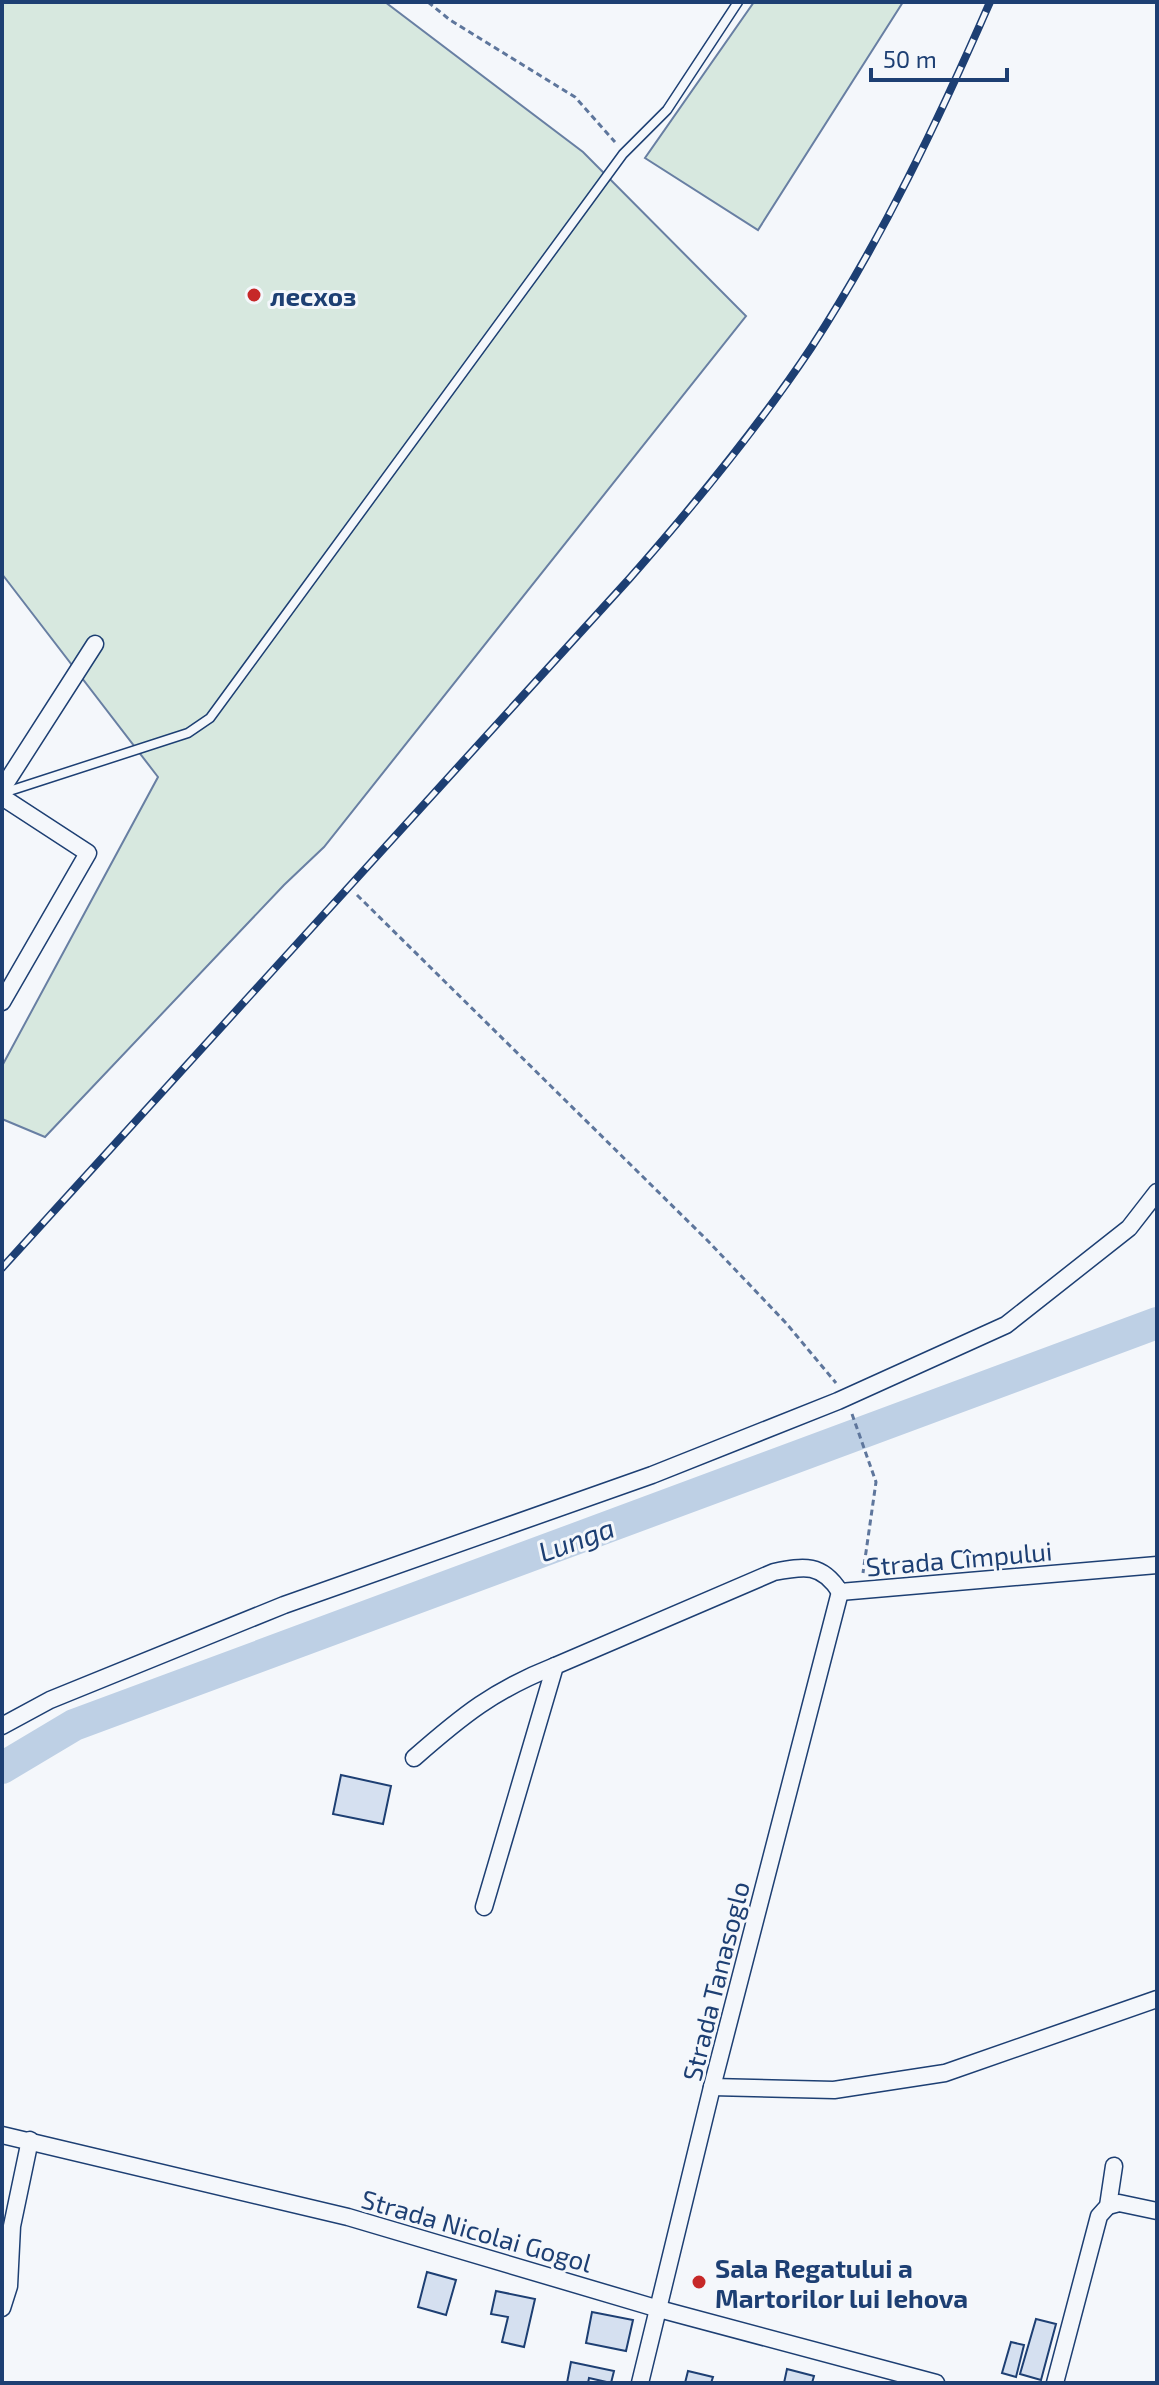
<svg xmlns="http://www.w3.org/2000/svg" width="1159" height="2385" viewBox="0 0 1159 2385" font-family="'Exo 2',sans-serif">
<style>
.green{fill:#d7e8df;stroke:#687fa3;stroke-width:2}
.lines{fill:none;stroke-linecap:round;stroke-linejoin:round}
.river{stroke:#bed0e5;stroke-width:32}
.building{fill:#d5e0f0;stroke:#1d3f73;stroke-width:2}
.lane-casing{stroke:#1d3f73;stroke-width:11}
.street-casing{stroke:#1d3f73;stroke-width:19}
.path{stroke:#5e769c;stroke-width:3;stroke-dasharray:6 4;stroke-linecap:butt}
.lane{stroke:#f4f7fb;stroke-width:8}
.street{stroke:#f4f7fb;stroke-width:16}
.rail-casing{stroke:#1d3f73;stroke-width:8}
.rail{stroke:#f4f7fb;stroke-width:5;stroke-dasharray:15;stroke-linecap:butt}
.poi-dot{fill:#c62828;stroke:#f4f7fb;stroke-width:3}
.labels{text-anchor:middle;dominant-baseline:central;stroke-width:6;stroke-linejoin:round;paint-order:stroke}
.poi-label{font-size:26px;font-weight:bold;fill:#1d3f73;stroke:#f4f7fb;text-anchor:start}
.street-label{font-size:26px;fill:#1d3f73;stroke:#f4f7fb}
.water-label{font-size:28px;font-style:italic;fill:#1d3f73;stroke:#f4f7fb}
</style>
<rect width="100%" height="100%" fill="#f4f7fb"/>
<g class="green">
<path d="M2 2H385L583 152 746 316 324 847 284 885 45 1137 2 1119V1066L158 777 2 574Z"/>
<path d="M754 2H903L758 230 645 158Z"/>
</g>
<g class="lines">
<path class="river" d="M2 1768 74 1725 1157 1323"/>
</g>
<g class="building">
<path d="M341 1775 391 1786 383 1824 333 1814Z"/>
<path d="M427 2272 456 2280 446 2315 418 2307Z"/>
<path d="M496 2291 535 2299 524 2347 502 2342 508 2317 491 2314Z"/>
<path d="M592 2312 633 2320 626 2351 586 2343Z"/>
<path d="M1036 2319 1056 2324 1041 2380 1020 2374Z"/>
<path d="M1011 2342 1024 2345 1016 2377 1002 2373Z"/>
<path d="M571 2362 614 2371 611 2383 589 2378 588 2383H567Z"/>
<path d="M787 2369 814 2376 812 2383H784Z"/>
<path d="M688 2371 713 2377 711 2383H685Z"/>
</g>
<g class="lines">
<g class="lane-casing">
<path id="lane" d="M3 793 188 733 210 718 623 154 667 110 738 2"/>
</g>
<g class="street-casing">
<g id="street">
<path d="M2 789 95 644"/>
<path d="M2 797 88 853 2 1002"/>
<path d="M2 1726 50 1700 284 1605 652 1475 838 1401 1006 1325 1129 1228 1157 1192"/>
<path d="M414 1758C463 1715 494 1690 555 1666"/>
<path d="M484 1907 555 1666 774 1572C804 1566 822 1563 840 1592L1157 1565"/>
<path d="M712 2087 834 2090 945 2073 1157 1999"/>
<path d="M2 2135 348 2217 659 2309 936 2383"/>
<path d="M1108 2206 1119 2203 1157 2211"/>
<path d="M2 2308 9 2286 12 2226 30 2140"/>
<path d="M640 2383 712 2087 840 1592"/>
<path d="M1055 2383 1099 2216 1108 2206 1114 2166"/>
</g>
</g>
<g class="path">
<path d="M428 2 450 20 575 97 615 142"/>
<path d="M357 895 707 1240 786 1323 836 1383"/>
<path d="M852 1414 876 1482 863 1573"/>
</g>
<use href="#lane" class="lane"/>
<use href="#street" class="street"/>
<g class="rail-casing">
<path id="rail" d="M2 1268 630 578C695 504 757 429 811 348 882 239 938 121 990 2"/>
</g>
<use href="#rail" class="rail"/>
</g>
<g class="poi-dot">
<circle cx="254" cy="295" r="8"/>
<circle cx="699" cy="2282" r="8"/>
</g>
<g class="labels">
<g class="poi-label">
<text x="270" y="295">лесхоз</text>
<text x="715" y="2267">Sala Regatului a<tspan x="715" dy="30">Martorilor lui Iehova</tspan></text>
</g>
<g class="street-label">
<text transform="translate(959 1558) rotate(-5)">Strada Cîmpului</text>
<text transform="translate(715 1981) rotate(-76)">Strada Tanasoglo</text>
<text transform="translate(477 2230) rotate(16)">Strada Nicolai Gogol</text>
</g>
<g class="water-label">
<text transform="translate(576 1539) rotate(-20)">Lunga</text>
</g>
</g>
<rect width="1159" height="2385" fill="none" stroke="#1d3f73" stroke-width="8"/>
<path d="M871 68v12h136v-12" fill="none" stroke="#1d3f73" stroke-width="4"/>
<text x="883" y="68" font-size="24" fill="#1d3f73" stroke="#f4f7fb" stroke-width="6" paint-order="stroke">50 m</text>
</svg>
